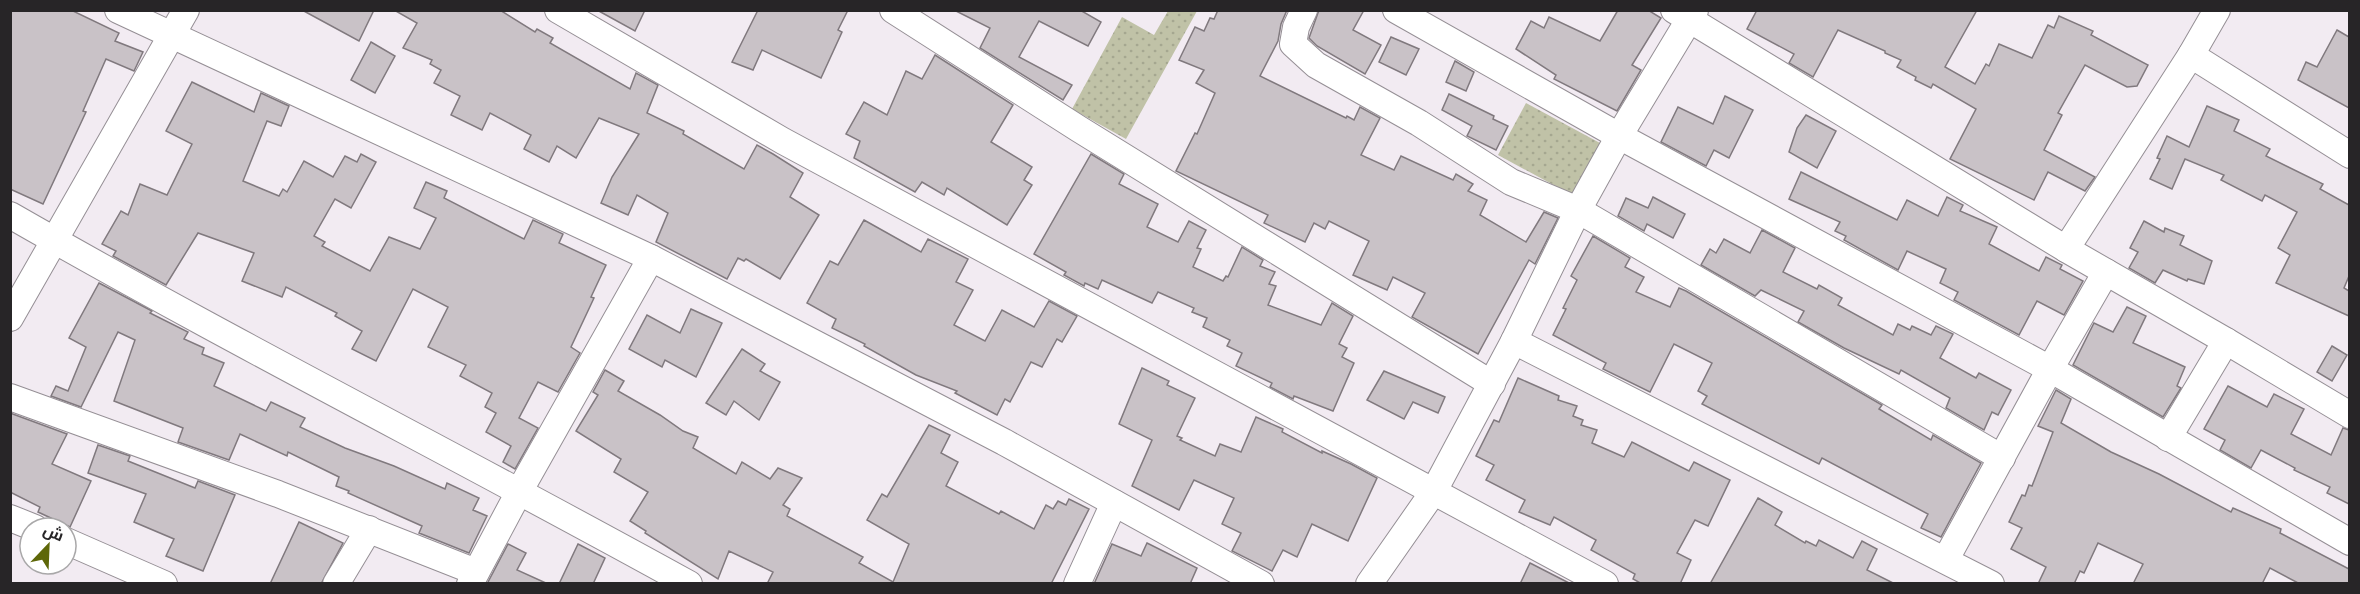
<svg xmlns="http://www.w3.org/2000/svg" width="2360" height="594" viewBox="0 0 2360 594" font-family="'Public Sans',Cairo,sans-serif">
<style>
.grass{fill:url(#grass-dots)}
.building{fill:#c9c2c7;stroke:#80797e;stroke-width:1.5}
.lines{fill:none;stroke-linecap:round;stroke-linejoin:round}
.minor-casing{stroke:#958f95;stroke-width:28}
.minor{stroke:#fff;stroke-width:26}
</style>
<defs>
<pattern id="grass-dots" width="8" height="8" patternUnits="userSpaceOnUse" patternTransform="scale(1.5)"><rect width="8" height="8" fill="#c0c2a7"/><path d="M2 2h.1M6 6h.1" fill="none" stroke="#a5a790" stroke-width="1.8" stroke-linecap="round"/></pattern>
</defs>
<rect width="100%" height="100%" fill="#f2ebf2"/>
<g class="grass">
<path d="M1168 11H1197L1126 139 1072 109 1122 17 1154 35Z"/>
<path d="M1526 103 1600 143 1572 195 1498 155Z"/>
</g>
<g class="building">
<path d="M10 10H71L119 33 115 41 143 52 134 71 106 59 83 111 86 112 43 204 10 189Z"/>
<path d="M302 10H374L359 41Z"/>
<path d="M394 10H500L535 32 537 29 553 38 550 43 630 89 636 73 658 85 647 113 684 131 683 134 744 169 757 145 773 154 803 173 790 197 819 215 780 279 746 259 744 261 738 258 727 279 656 242 668 213 637 195 628 215 601 203 612 177 639 134 599 118 576 158 557 146 549 162 524 149 531 135 490 113 482 130 451 115 460 96 434 83 441 70 430 64 432 60 403 48 417 23Z"/>
<path d="M597 10H645L635 31Z"/>
<path d="M758 10H848L838 30 842 32 821 78 762 50 753 70 732 62Z"/>
<path d="M954 10H1080L1101 22 1088 46 1039 21 1019 57 1072 85 1063 100 980 48 990 28Z"/>
<path d="M1218 10H1287L1281 24 1278 41 1260 76 1346 118 1347 116 1354 120 1360 107 1380 118 1361 155 1394 170 1401 156 1453 180 1456 174 1473 184 1468 191 1487 200 1480 215 1526 242 1544 212 1558 218 1535 264 1529 260 1478 354 1412 317 1425 293 1393 277 1387 290 1353 275 1369 241 1329 221 1325 229 1314 223 1305 242 1264 223 1268 215 1176 171 1195 133 1197 134 1215 93 1196 83 1204 70 1179 60 1195 27 1204 31 1210 18 1214 19Z"/>
<path d="M1319 10H1364L1353 30 1381 45 1365 74 1317 46 1309 38Z"/>
<path d="M1618 10H1648L1661 18 1632 65 1641 70 1617 111 1554 79 1556 75 1516 49 1531 21 1544 28 1549 17 1600 41Z"/>
<path d="M1757 10H1977L1945 67 1975 84 1986 64 1989 66 1999 44 2032 58 2048 25 2054 28 2059 16 2093 31 2091 35 2148 65 2137 86 2127 87 2085 65 2058 113 2062 115 2044 150 2095 177 2085 191 2048 172 2034 200 1950 159 1976 109 1933 84 1931 88 1915 80 1916 77 1897 67 1901 60 1885 53V51L1838 30 1813 77 1789 63 1794 54 1747 29Z"/>
<path d="M2337 30 2349 37V108L2298 80 2306 62 2317 67Z"/>
<path d="M1391 37 1419 49 1406 75 1379 62Z"/>
<path d="M371 42 395 56 375 93 351 80Z"/>
<path d="M935 55 1013 105 991 142 1032 167 1024 180 1032 185 1007 225 947 188 944 195 922 182 915 192 854 158 860 141 846 134 864 102 887 115 906 71 922 79Z"/>
<path d="M1455 61 1474 72 1466 91 1446 82Z"/>
<path d="M192 82 254 112 261 93 289 106 281 126 267 121 243 181 279 196 283 189 287 192 304 161 333 177 345 156 357 162 361 154 376 162 351 208 335 199 314 236 325 242 322 246 370 271 389 237 420 249 436 218 414 208 426 182 447 191 444 198 524 239 533 220 563 234 559 243 606 265 591 297 594 298 571 347 580 353 558 392 538 382 519 418 538 428 515 469 503 462 511 446 486 432 496 413 485 407 492 393 460 376 466 365 428 347 448 307 413 289 376 361 352 349 362 331 335 316 337 313 286 287 282 297 242 281 254 253 198 233 166 285 113 256 116 251 102 244 121 211 128 215 140 184 167 195 192 144 166 131Z"/>
<path d="M1449 94 1494 116 1493 119 1508 126 1496 150 1467 136 1472 126 1442 110Z"/>
<path d="M1725 96 1753 110 1729 158 1714 150 1706 166 1661 142 1678 107 1713 124Z"/>
<path d="M2207 106 2239 120 2234 131 2270 149 2266 156 2323 184 2320 189 2349 205V276L2344 288 2349 291V316L2276 283 2290 255 2278 248 2297 212 2265 195 2262 201 2221 180 2224 175 2185 159 2172 189 2150 179 2160 159 2157 158 2167 136 2189 147Z"/>
<path d="M1806 115 1836 131 1817 168 1789 152 1797 128Z"/>
<path d="M1091 154 1124 174 1119 184 1158 204 1147 227 1178 242 1189 221 1206 230 1197 248 1201 249 1193 267 1223 281 1226 276 1228 277 1242 247 1263 260 1260 266 1275 272 1269 284 1276 286 1268 305 1321 325 1332 303 1353 316 1339 344 1347 348 1342 357 1354 363 1333 411 1294 396 1293 399 1270 387 1272 383 1236 366 1242 353 1227 346 1230 340 1203 327 1207 318 1192 312 1194 308 1158 292 1152 303 1102 280 1098 289 1085 283 1084 286 1064 275 1066 272 1034 254Z"/>
<path d="M1801 172 1897 220 1907 200 1938 216 1947 197 1963 205 1960 211 1997 227 1989 244 2039 271 2046 257 2062 265 2060 269 2083 281 2064 315 2037 301 2019 335 1954 300 1958 292 1940 283 1946 269 1907 251 1898 270 1844 240 1846 236 1835 231 1840 222 1789 199Z"/>
<path d="M1653 197 1685 214 1673 238 1647 224 1644 231 1618 216 1626 198 1648 208Z"/>
<path d="M864 220 921 252 928 239 968 259 956 282 973 290 954 325 985 341 1002 310 1034 327 1049 301 1077 316 1062 342 1057 339 1042 367 1031 362 1010 402 1005 399 997 415 955 393 957 391 916 375 864 346 865 344 832 328 836 319 807 303 830 261 838 265Z"/>
<path d="M2144 221 2164 232 2165 228 2184 236 2180 245 2212 261 2204 284 2188 279 2187 281 2163 270 2155 283 2129 268 2138 252 2130 248Z"/>
<path d="M1762 230 1795 248 1783 272 1817 289 1819 285 1842 298 1838 305 1893 335 1898 324 1910 330 1912 326 1931 335 1936 326 1953 334 1940 358 1976 378 1979 373 2011 390 1998 415 1992 412 1984 430 1946 408 1950 398 1901 370 1899 374 1844 348 1798 322 1804 311 1761 290 1755 296 1701 265 1710 249 1716 253 1724 239 1750 253Z"/>
<path d="M1593 236 1630 258 1625 267 1644 277 1636 292 1670 307 1679 288 1686 291 1882 405 1879 409 1931 440 1933 435 1981 463 1941 537 1921 528 1928 514 1822 458 1819 464 1702 404 1707 396 1698 391 1712 363 1674 344 1650 392 1603 369 1606 363 1553 335 1566 309 1563 308 1577 280 1571 276Z"/>
<path d="M99 283 152 311 150 313 188 332 184 339 204 348 202 354 224 363 214 386 266 411 271 402 305 418 300 427 345 448 394 466 445 489 447 483 479 498 473 510 487 516 469 553 419 533 422 526 348 493 349 491 336 486 339 477 288 452 287 456 240 434 229 460 178 442 183 428 114 401 135 340 118 332 81 407 51 396 56 386 68 391 86 347 69 338Z"/>
<path d="M2127 307 2146 316 2133 343 2185 367 2177 386 2181 388 2163 417 2073 365 2094 323 2113 332Z"/>
<path d="M691 309 722 323 696 377 665 360 662 367 629 349 647 315 680 333Z"/>
<path d="M2332 346 2347 355 2332 381 2317 372Z"/>
<path d="M742 349 765 364 760 371 780 382 759 420 734 401 726 415 706 403Z"/>
<path d="M1142 368 1169 381 1167 385 1195 398 1177 436 1182 438 1180 440 1215 456 1220 444 1241 452 1256 417 1283 429 1282 432 1322 453V451L1351 464 1377 478 1348 541 1312 524 1297 557 1283 550 1272 571 1232 551 1241 533 1222 524 1234 498 1194 480 1179 510 1132 486 1152 440 1119 424Z"/>
<path d="M605 370 624 381 618 391 660 415 683 431 698 437 693 448 736 474 742 462 770 479 778 468 802 478 783 505 790 509 787 516 863 557 859 563 893 582 909 544 867 520 882 494 887 497 929 425 950 435 941 453 958 462 946 486 999 514 1001 511 1034 529 1046 505 1053 509 1058 501 1066 505 1069 499 1089 509 1051 584H767L773 572 729 551 718 579 645 533 646 531 630 521 648 492 614 472 621 459 576 431 598 395 593 392Z"/>
<path d="M1384 371 1445 397 1438 413 1413 402 1404 419 1367 400Z"/>
<path d="M1518 378 1559 396 1558 400 1577 406 1573 416 1583 420 1581 425 1597 430 1592 443 1624 457 1632 442 1689 471 1694 462 1730 480 1708 526 1695 520 1677 553 1691 560 1680 584H1642L1633 579 1635 574 1591 550 1596 540 1554 517 1550 525 1519 512 1525 500 1486 480 1494 465 1476 456 1494 420 1499 422Z"/>
<path d="M2228 386 2267 407 2274 394 2304 409 2291 434 2331 455 2343 428 2349 430V504L2327 493 2330 487 2294 470 2295 468 2261 450 2251 468 2220 450 2225 440 2204 429Z"/>
<path d="M2056 390 2071 399 2061 423 2111 452 2159 474 2231 512 2233 508 2281 529 2280 533 2349 569V584H2300L2270 568 2262 584H2133L2143 564 2098 543 2084 573 2080 571 2074 584H2038L2046 567 2011 549 2022 528 2009 522 2022 495 2025 496 2029 485 2032 486 2048 445 2053 432 2038 426Z"/>
<path d="M10 413 67 434 52 464 91 481 70 527 38 512 40 507 10 492Z"/>
<path d="M98 445 130 456 128 461 195 488 198 481 235 495 203 571 166 556 174 539 134 522 146 494 88 473Z"/>
<path d="M1758 498 1782 512 1775 525 1805 543 1806 541 1816 546 1819 540 1853 558 1862 541 1877 549 1867 570 1895 584H1710Z"/>
<path d="M299 522 343 543 321 584H270Z"/>
<path d="M1147 543 1197 568 1190 584H1094L1112 544 1141 556Z"/>
<path d="M508 544 526 553 517 570 548 584H487Z"/>
<path d="M578 544 605 558 593 584H559Z"/>
<path d="M1530 563 1571 584H1520Z"/>
</g>
<g class="lines">
<g class="minor-casing">
<g id="minor">
<path d="M118 10 651 258 1004 442 1261 584"/>
<path d="M558 10 783 141 1605 584"/>
<path d="M893 10 1079 129 1492 384"/>
<path d="M1304 10 1296 27 1293 44 1316 65 1419 123 1511 182 1578 210 2002 458"/>
<path d="M1396 10 1619 136 2050 369 2350 542"/>
<path d="M1674 10 2066 249 2226 341 2350 415"/>
<path d="M2217 10 2191 55 2350 155"/>
<path d="M10 215C233 343 463 459 689 584"/>
<path d="M2066 249 2191 55"/>
<path d="M10 318 186 10"/>
<path d="M1514 341 1991 584"/>
<path d="M10 397 278 494 476 572"/>
<path d="M2168 438 2226 341"/>
<path d="M10 518 35 528"/>
<path d="M66 541 164 584"/>
<path d="M1946 559 2050 369 2106 272"/>
<path d="M336 584 369 529"/>
<path d="M470 584 520 490 651 258"/>
<path d="M1077 584 1114 503"/>
<path d="M1369 584 1434 491 1514 341 1578 210 1619 136 1695 10"/>
</g>
</g>
<use href="#minor" class="minor"/>
</g>
<rect width="2360" height="594" fill="none" stroke="#272527" stroke-width="24"/>
<g transform="translate(48 546) rotate(23)"><circle r="28" fill="#ffffff" stroke="#a9a8a9" stroke-width="1.5"/>
<path d="M0-4.5L10 22L0 15L-10 22Z" fill="#5e6708"/>
<text y="-9" font-size="16" font-weight="bold" text-anchor="middle" fill="#272527">ش</text>
</g>
</svg>
